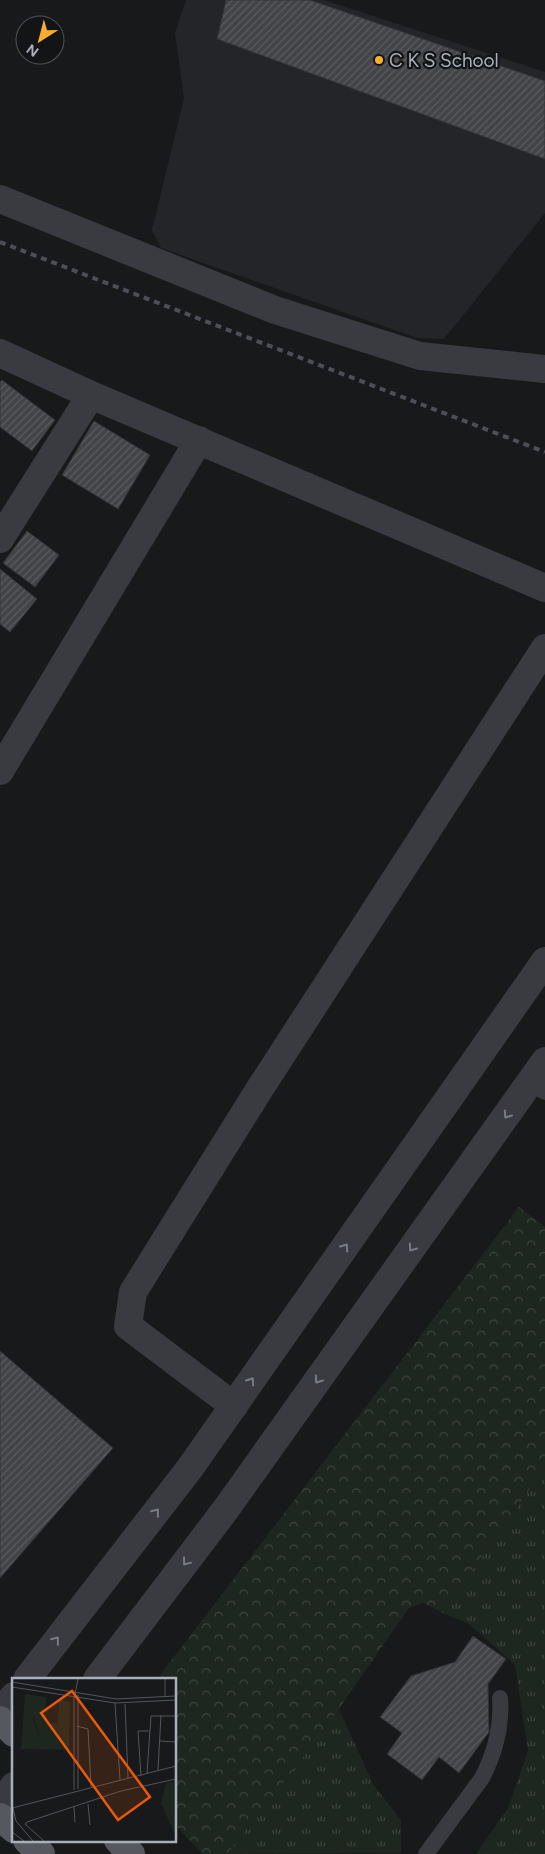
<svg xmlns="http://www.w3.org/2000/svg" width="545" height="1854" viewBox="0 0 545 1854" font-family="Figtree,sans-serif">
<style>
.built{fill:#242528}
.grass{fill:url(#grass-tufts)}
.forest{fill:url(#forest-crowns)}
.building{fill:url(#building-hatch);stroke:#323337}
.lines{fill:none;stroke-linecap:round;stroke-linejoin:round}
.lane{stroke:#393b40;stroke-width:16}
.street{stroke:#393b40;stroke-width:28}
.primary{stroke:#55585f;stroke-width:28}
.rail{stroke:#4c4f55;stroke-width:4;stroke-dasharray:6 5;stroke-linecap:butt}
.oneway{stroke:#777b84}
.poi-dot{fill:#feac2d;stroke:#131416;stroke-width:2}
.labels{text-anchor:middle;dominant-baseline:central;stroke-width:4.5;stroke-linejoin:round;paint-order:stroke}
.poi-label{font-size:19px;fill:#aab0bb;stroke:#131416;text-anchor:start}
.inset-road{fill:none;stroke:#52555b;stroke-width:1}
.view{fill:#e8590c;fill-opacity:0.15;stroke:#e8590c;stroke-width:2.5}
.inset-edge{fill:none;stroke:#aab0bb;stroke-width:2.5}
</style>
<defs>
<pattern id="grass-tufts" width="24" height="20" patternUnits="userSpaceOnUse" patternTransform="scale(1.25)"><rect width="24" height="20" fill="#1e271f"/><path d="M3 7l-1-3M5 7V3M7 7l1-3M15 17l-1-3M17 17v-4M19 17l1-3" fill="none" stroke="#3c443e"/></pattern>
<pattern id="forest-crowns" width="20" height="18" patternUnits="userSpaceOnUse" patternTransform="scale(1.25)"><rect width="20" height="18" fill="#1e271f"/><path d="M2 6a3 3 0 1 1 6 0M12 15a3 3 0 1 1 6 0" fill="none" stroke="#3c443e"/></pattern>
<pattern id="building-hatch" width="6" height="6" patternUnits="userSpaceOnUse" patternTransform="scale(1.25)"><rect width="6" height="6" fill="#424448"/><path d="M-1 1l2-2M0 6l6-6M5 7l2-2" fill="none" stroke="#5b5c60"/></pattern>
</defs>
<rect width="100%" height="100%" fill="#18191b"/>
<path class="built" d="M186 0H324L545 72V213L444 339 417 338 161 248 152 230 184 98 175 33Z"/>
<g class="grass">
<path d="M545 1467V1854H476L508 1808 528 1751 515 1665 469 1624 443 1613Z"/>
<path d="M339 1709 373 1784 401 1820V1853L227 1854Z"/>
</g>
<path class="forest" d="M519 1207 545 1227V1467L443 1613 423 1603 409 1608 318 1739 227 1854H203L175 1825V1679H157Z"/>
<g class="building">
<path d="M226 0H310L545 81V159L217 39Z"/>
<path d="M2 380 55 420 32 451 0 427V382Z"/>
<path d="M94 421 150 455 118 509 62 475Z"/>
<path d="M27 531 59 555 35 587 3 563Z"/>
<path d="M0 569 37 599 10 632 0 624Z"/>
<path d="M0 1351 113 1448 0 1578Z"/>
<path d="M473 1636 506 1659 488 1684 489 1732 459 1773 439 1757 422 1780 387 1754 402 1733 380 1717 411 1676 455 1662Z"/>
</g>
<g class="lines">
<g class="lane">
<path d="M530 1083 545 1092"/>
<path d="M426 1854 482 1778C495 1753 502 1726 500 1698"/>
</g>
<g class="street">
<path d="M0 199 275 310 420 356 545 369"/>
<path d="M0 353 91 395 545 588"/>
<path d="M0 539 91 395"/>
<path d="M0 771 199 440"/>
<path d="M234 1406 128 1326 133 1292 259 1090 545 648"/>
<path d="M27 1679 190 1468 545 961"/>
<path d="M97 1679 226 1509 545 1061"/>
<path d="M0 1713 14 1696"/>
<path d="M0 1803 14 1786"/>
</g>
<g class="primary">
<path d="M0 1720 14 1733"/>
<path d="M0 1817 14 1829"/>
<path d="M27 1840 41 1854"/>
<path d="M118 1840 131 1854"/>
</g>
<path class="rail" d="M0 242 545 452"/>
</g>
<defs><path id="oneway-chevron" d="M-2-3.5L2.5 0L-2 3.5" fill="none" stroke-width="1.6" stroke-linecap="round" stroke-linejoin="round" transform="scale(1.25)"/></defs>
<g class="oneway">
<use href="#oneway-chevron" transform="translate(507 1115) rotate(125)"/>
<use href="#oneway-chevron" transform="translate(345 1247) rotate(-55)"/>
<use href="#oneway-chevron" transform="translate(412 1248) rotate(125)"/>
<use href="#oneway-chevron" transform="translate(318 1380) rotate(125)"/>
<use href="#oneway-chevron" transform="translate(251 1381) rotate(-55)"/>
<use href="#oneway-chevron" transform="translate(156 1512) rotate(-52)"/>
<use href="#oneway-chevron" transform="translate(186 1562) rotate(127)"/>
<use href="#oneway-chevron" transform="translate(56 1640) rotate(-52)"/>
</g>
<circle class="poi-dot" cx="379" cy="60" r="5"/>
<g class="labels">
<g class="poi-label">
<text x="389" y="60">C K S School</text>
</g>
</g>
<g transform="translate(12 1678)">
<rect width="164" height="164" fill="#18191b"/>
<path d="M20 17 34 19 33 37 38 45H45V58L32 63 28 60 19 31ZM164 103V159L149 125 154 105Z" fill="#1e271f"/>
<path d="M13 16 20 17 21 41 28 60 32 62 45 58 47 21 58 24 57 72 9 71Z" fill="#1e271f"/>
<path class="inset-road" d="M0 4 104 21 164 18M0 9 103 25 164 22M66 17V111M153 18V1M103 25 108 102M113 26 116 100M65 48 76 51 79 109M147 63 164 64M146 92 149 37M135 95 139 38H164M129 98 126 53H137M62 112V20L66 1M76 126 78 147M62 129 63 144M0 130 164 88M1 130 4 143 21 163M0 154 12 163M32 163 13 146 15 144 109 113 164 101"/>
<path class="view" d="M60 13 138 119 106 142 29 35Z"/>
<rect width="164" height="164" class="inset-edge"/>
</g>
<g transform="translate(40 40) rotate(216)"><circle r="24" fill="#131416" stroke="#4f5258"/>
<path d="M0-4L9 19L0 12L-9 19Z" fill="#feac2d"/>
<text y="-8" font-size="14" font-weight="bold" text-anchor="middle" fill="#aab0bb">N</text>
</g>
</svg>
